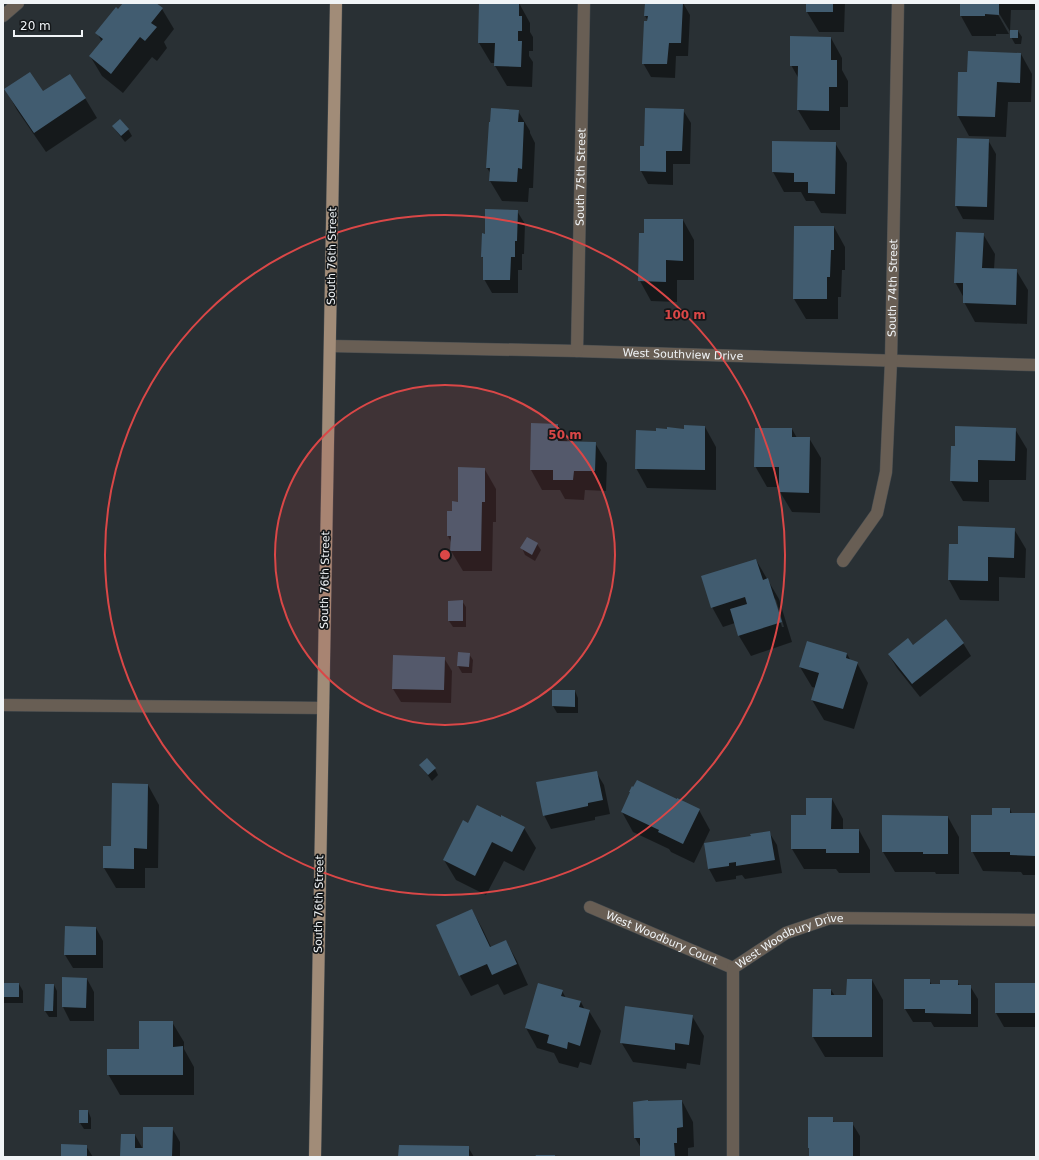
<svg xmlns="http://www.w3.org/2000/svg" width="1039" height="1160" viewBox="0 0 1039 1160" font-family="'DejaVu Sans',sans-serif">
<style>
.shadow{fill:#0007;fill-rule:evenodd}
.building{fill:#415c70}
.lines{fill:none;stroke-linecap:round;stroke-linejoin:round}
.minor-casing{stroke:#454b4f;stroke-width:13}
.major-casing{stroke:#454b4f;stroke-width:13}
.minor{stroke:#685e54;stroke-width:12}
.major{stroke:#a18c78;stroke-width:12}
.ring{fill:none;stroke:#da4747;stroke-width:2}
.labels{text-anchor:middle;dominant-baseline:central;stroke-width:3.5;stroke-linejoin:round;paint-order:stroke}
.street-label{font-size:11px;fill:#f0f4f7;stroke:#141719}
.centre{fill:#da4747;stroke:#141719;stroke-width:2}
.ring-label{font-size:12px;text-anchor:middle;font-weight:bold;fill:#da4747;stroke:#141719;stroke-width:3.5;stroke-linejoin:round;paint-order:stroke}
</style>
<rect width="100%" height="100%" fill="#293034"/>
<g class="shadow">
<path d="M124 3H155L162 9 174 29 164 42 167 48 157 61 152 57 123 93 102 76 90 56 102 42 97 33Z"/>
<path d="M480 3H519L530 23V32L533 37V51H529V56L533 62 532 87 507 86 495 66V63H491L479 43Z"/>
<path d="M646 3H683L690 15 688 56H676L675 78 651 77 643 63 648 21 645 16Z"/>
<path d="M807 3H845L844 32H819L807 12Z"/>
<path d="M961 3H1036V10H1011L1010 31H1018L1022 37 1021 44H1015L1011 37V33L997 10 996 11 1009 34H996V36H972L961 16Z"/>
<path d="M831 38 842 58V70L848 81V107H840V130H810L798 110 799 79 791 65Z"/>
<path d="M1021 54 1032 74 1031 102H1008L1006 137 969 136 958 116 968 73Z"/>
<path d="M6 90 43 93 85 98 97 118 46 152 17 110Z"/>
<path d="M683 110 691 123 690 164H673V185L648 184 641 171 645 147Z"/>
<path d="M518 111 530 131V133L535 143 533 188H529L528 202 502 201 490 181 491 174 487 168 490 123Z"/>
<path d="M113 126 128 129 132 136 125 142 117 132Z"/>
<path d="M988 140 996 154 994 220 963 219 956 206Z"/>
<path d="M835 143 847 163 846 214 821 213 814 201H806L801 192H784L773 172Z"/>
<path d="M517 211 525 224 524 254H522V270H518V293H492L484 279V260L482 256 486 235Z"/>
<path d="M683 220 694 240V280H677V302L651 301 640 281V234H645Z"/>
<path d="M834 227 845 247V270H842L841 297H838V319H806L794 299Z"/>
<path d="M983 234 995 254 994 269 1016 270 1028 290 1027 324 975 322 964 302V298L955 282Z"/>
<path d="M558 425 568 442 595 443 607 463 606 491 585 490 584 500 565 499 560 490H542L531 470Z"/>
<path d="M705 427 716 447V490L647 488 636 468 657 432Z"/>
<path d="M792 429 797 438H809L821 458 820 513 792 512 780 492V487H767L755 466Z"/>
<path d="M1015 429 1027 449 1026 480H989V502L963 501 951 481 956 447Z"/>
<path d="M484 468 496 489V522H493L492 571H463L451 551V542L448 536 459 503Z"/>
<path d="M1014 529 1026 549 1025 578 999 577V601L960 600 949 580 959 545Z"/>
<path d="M537 544 541 550 535 561 525 555 522 548Z"/>
<path d="M756 560 779 599 792 642 751 656 739 636 735 623 723 627 712 607ZM773 597 776 600 784 627H782Z"/>
<path d="M462 601 466 607V627H453L449 621Z"/>
<path d="M963 643 971 656 920 697 897 668 889 655 913 646Z"/>
<path d="M459 653 469 654 473 660 472 673H462L458 666Z"/>
<path d="M847 654 851 661 857 663 868 683 854 729 824 720 812 700 816 688 812 687 800 667Z"/>
<path d="M444 658 452 671 451 703 401 702 393 689Z"/>
<path d="M553 691H575L578 698V713H557L553 706Z"/>
<path d="M420 765 435 769 438 775 432 781Z"/>
<path d="M596 772 604 785 610 814 595 817V820L551 829 544 815Z"/>
<path d="M148 785 159 805 158 868H145V888H116L104 868 112 847Z"/>
<path d="M832 799 843 819V830H859L870 850V873H839L836 869H804L792 849 807 816Z"/>
<path d="M1010 809 1012 814 1036 815V875H1023L1021 872 983 871 972 851Z"/>
<path d="M699 810 710 830 694 863 671 852 669 849 633 832 622 812Z"/>
<path d="M502 817 524 828 536 848 524 871 504 861 486 895 456 880 444 860 468 824 501 818Z"/>
<path d="M948 817 959 837V874H936L935 872H895L883 852Z"/>
<path d="M769 832 777 845 782 873 745 879 742 875 736 876V879L716 882 709 869 705 844 752 837Z"/>
<path d="M472 910 483 930 491 947 506 941 517 961 528 985 504 995 498 984 471 996 460 976 437 926Z"/>
<path d="M96 928 103 941V968H73L65 955Z"/>
<path d="M63 978 87 979 94 992V1021H70L63 1007Z"/>
<path d="M872 980 883 1000V1057H825L813 1037 831 990 835 996H847Z"/>
<path d="M929 980 932 985 957 981 960 986H970L978 999V1027H934L931 1022H913L905 1009Z"/>
<path d="M3 984H19L23 991V1003H3Z"/>
<path d="M996 984H1036V1027H1004L996 1013Z"/>
<path d="M54 985 57 991V1017H49L45 1011Z"/>
<path d="M562 991 566 998 581 1002 585 1010 589 1011 601 1031 591 1065 580 1062 578 1068 559 1063 554 1053 537 1048 526 1028Z"/>
<path d="M692 1016 704 1036 700 1065 687 1063 686 1069 633 1062 621 1042Z"/>
<path d="M172 1022 184 1042V1049L194 1067V1095H120L108 1074 140 1050Z"/>
<path d="M682 1101 693 1122 694 1147 688 1148V1157H641V1148L635 1138Z"/>
<path d="M88 1111 91 1118V1129H84L80 1123Z"/>
<path d="M832 1118 834 1123H852L860 1136V1157H810V1150L809 1148Z"/>
<path d="M172 1128 180 1142V1157H121L135 1135 144 1151Z"/>
<path d="M86 1146 93 1157H62Z"/>
<path d="M468 1147 474 1157H399Z"/>
</g>
<g class="building">
<path d="M123 3H156L163 8 151 23 157 27 145 41 140 37 111 74 89 56 103 39 95 33 116 7 118 9Z"/>
<path d="M479 3H519V16H522V31H518V41H522L521 67 494 66 495 43H478Z"/>
<path d="M645 3H683L681 43H669L667 64H642L644 21H647L648 16H644Z"/>
<rect x="806" y="3" width="27" height="9"/>
<path d="M960 3H999V15L985 14V16H960Z"/>
<rect x="1010" y="30" width="8" height="8"/>
<path d="M790 36 831 37V60H837V87H829V111L797 110 798 66H790Z"/>
<path d="M968 51 1021 53 1020 83 997 82 995 117 957 116 958 72H967Z"/>
<path d="M30 72 43 91 70 74 86 98 34 133 4 89Z"/>
<path d="M491 108 519 110 518 122H524L522 169 518 168 517 182 489 181 490 168H486L489 122H490Z"/>
<path d="M645 108 684 109 682 151H666V172L640 171V146H644Z"/>
<path d="M120 119 129 129 121 136 112 126Z"/>
<path d="M957 138 989 139 987 207 955 206Z"/>
<path d="M772 141 836 142 835 194 808 193V182H794V173L772 172Z"/>
<path d="M485 209 518 210 517 241H515V257H511L510 280H483V257H481L482 233 485 234Z"/>
<path d="M644 219H683V261L666 260V282L638 281 639 233H644Z"/>
<path d="M794 226H834V250H831L830 277H827V299H793Z"/>
<path d="M956 232 984 233 982 268 1017 269 1016 305 963 303V283H954Z"/>
<path d="M531 423 558 424V441L596 442 595 471H574L573 480H553V470H530Z"/>
<path d="M684 425 705 426V470L635 469 636 430 656 431V428L667 429V427L684 429Z"/>
<path d="M955 426 1016 428 1015 461 978 460V482L950 481 951 446H955Z"/>
<path d="M755 428H792V437H810L809 493 779 492V467H754Z"/>
<path d="M458 467 485 468V502H482L481 551H450L451 536H447V511H452V501L458 502Z"/>
<path d="M958 526 1015 528 1014 558 988 557V581L948 580 949 544H958Z"/>
<path d="M527 537 538 543 532 555 520 548Z"/>
<path d="M756 559 763 580 768 578 782 622 738 636 730 609 747 604 745 597 711 608 701 576Z"/>
<path d="M463 600V621H448V601Z"/>
<path d="M946 619 964 643 912 684 888 654 908 638 913 645Z"/>
<path d="M807 641 847 653 846 658 858 662 843 709 811 700 819 673 799 667Z"/>
<path d="M458 652 470 653 469 667 457 666Z"/>
<path d="M393 655 445 657 444 690 392 689Z"/>
<path d="M552 690H575V707L552 706Z"/>
<path d="M427 758 436 768 428 775 419 765Z"/>
<path d="M597 771 603 800 588 803V806L543 816 536 782Z"/>
<path d="M637 780 677 799V798L700 809 683 844 658 832 659 830 621 812 630 792H629L632 786 633 787Z"/>
<path d="M112 783 148 784 147 849 134 848V869L103 868V846H111Z"/>
<path d="M806 798H832L831 829H859V853H826V849H791V815H806Z"/>
<path d="M477 805 501 817V815L525 827 512 852 492 842 475 876 443 860 463 820 468 823Z"/>
<path d="M992 808H1010V813H1036V856L1010 855V852H971V815H992Z"/>
<path d="M882 815 948 816V854H923V852H882Z"/>
<path d="M770 831 775 860 736 866V862L729 863V866L708 869 704 843 751 836 750 834Z"/>
<path d="M472 909 490 947 506 940 517 964 492 975 487 964 459 976 436 925Z"/>
<path d="M65 926 96 927V955H64Z"/>
<path d="M62 977 87 978 86 1008 62 1007Z"/>
<path d="M847 979H872V1037H812L813 989H831V995H846Z"/>
<path d="M904 979H930V984H940V980H958V985H971V1014L925 1013V1009H904Z"/>
<rect x="3" y="983" width="16" height="14"/>
<path d="M538 983 563 990 561 996 581 1001 579 1007 590 1010 580 1046 568 1042 567 1049 547 1043 549 1035 525 1028Z"/>
<rect x="995" y="983" width="41" height="30"/>
<path d="M45 984H54L53 1011H44Z"/>
<path d="M625 1006 693 1015 689 1045 675 1043V1050L620 1043Z"/>
<path d="M139 1021H173V1047L183 1046V1075H107V1049H139Z"/>
<path d="M648 1100V1101L682 1100 683 1127 677 1128V1143H674L675 1157H640V1138H634L633 1102Z"/>
<rect x="79" y="1110" width="9" height="13"/>
<path d="M808 1117H833V1122H853V1157H809V1148H808Z"/>
<path d="M143 1127H173L172 1157H120L121 1134H135V1148H143Z"/>
<path d="M61 1144 87 1145V1157H61Z"/>
<path d="M399 1145 469 1146V1157H398Z"/>
<path d="M536 1155H555V1157H535Z"/>
</g>
<g class="lines">
<g class="minor-casing">
<g id="minor">
<path d="M3 16 18 3"/>
<path id="s1" d="M331 346 577 351 1036 365"/>
<path id="s2" d="M577 351 584 3"/>
<path id="s3" d="M843 561 877 513 886 472 891 361 898 3"/>
<path d="M3 705 323 708"/>
<path id="s4" d="M590 907 733 968"/>
<path id="s5" d="M733 1157V968L786 933 830 918 1036 920"/>
</g>
</g>
<g class="major-casing">
<path id="major" d="M315 1157 336 3"/>
</g>
<use href="#minor" class="minor"/>
<use href="#major" class="major"/>
</g>
<circle cx="445" cy="555" r="170" fill="#da4747" fill-opacity=".12"/>
<g class="ring">
<circle cx="445" cy="555" r="170"/>
<circle cx="445" cy="555" r="340"/>
</g>
<g class="labels">
<g class="street-label">
<text stroke="none"><textPath href="#s2" startOffset="174">South 75th Street</textPath></text>
<text transform="translate(332 256) rotate(-89)">South 76th Street</text>
<text stroke="none"><textPath href="#s3" startOffset="285">South 74th Street</textPath></text>
<text stroke="none"><textPath href="#s1" startOffset="352">West Southview Drive</textPath></text>
<text transform="translate(325 580) rotate(-89)">South 76th Street</text>
<text transform="translate(319 904) rotate(-89)">South 76th Street</text>
<text stroke="none"><textPath href="#s4" startOffset="78">West Woodbury Court</textPath></text>
<text stroke="none"><textPath href="#s5" startOffset="253">West Woodbury Drive</textPath></text>
</g>
</g>
<circle cx="445" cy="555" r="6" class="centre"/>
<g class="ring-label">
<text x="685" y="319">100 m</text>
<text x="565" y="439">50 m</text>
</g>
<rect width="1039" height="1160" fill="none" stroke="#f0f4f7" stroke-width="8"/>
<path d="M14 30v6h68v-6" fill="none" stroke="#f0f4f7" stroke-width="2"/>
<text x="20" y="30" font-size="12" fill="#f0f4f7" stroke="#141719" stroke-width="3" paint-order="stroke">20 m</text>
</svg>
